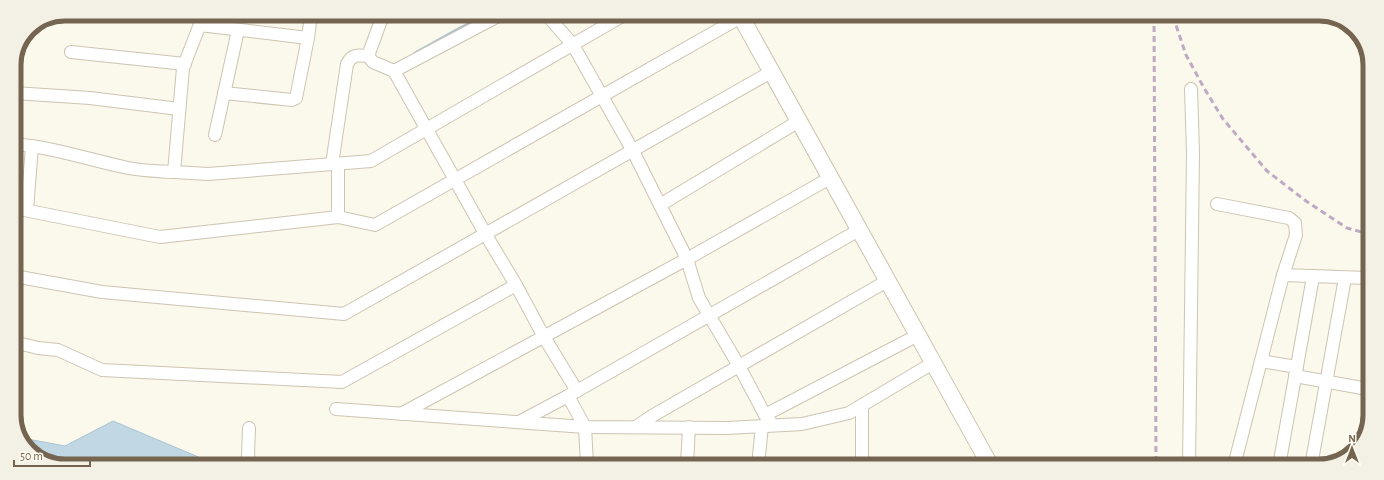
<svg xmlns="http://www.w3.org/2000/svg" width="1384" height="480" viewBox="0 0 1384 480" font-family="'Alegreya Sans',sans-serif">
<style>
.water{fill:#c1d7e4;stroke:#a9c4d5}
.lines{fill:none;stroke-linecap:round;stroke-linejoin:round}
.stream{stroke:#a9c4d5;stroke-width:3}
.street-casing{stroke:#cdc4b2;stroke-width:14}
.secondary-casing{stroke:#cdc3ae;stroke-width:18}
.street{stroke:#fff;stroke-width:12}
.secondary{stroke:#fff;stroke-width:16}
.rail{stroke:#bfaac5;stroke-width:3;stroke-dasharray:6 4;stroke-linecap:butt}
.rim{fill:none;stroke:#756550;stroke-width:5}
</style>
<rect width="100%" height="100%" fill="#fbf9ec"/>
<path class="water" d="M113 421 215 464 49 463 25 446 22 438 65 446Z"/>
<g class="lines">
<path class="stream" d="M415 53 460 28 486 15"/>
<g class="street-casing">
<g id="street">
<path d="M204 14 183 68 174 172 208 174 371 161 624 15"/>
<path d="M200 25 308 38"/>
<path d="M71 52 185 64"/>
<path d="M394 71 500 15"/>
<path d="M14 93 90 98 179 109"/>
<path d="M224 93 292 100 296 98 308 38 311 15"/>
<path d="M215 135 238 30"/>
<path d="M14 144C53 147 90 160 128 168 143 171 158 171 174 172"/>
<path d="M332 164 347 64C352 54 358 55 368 56"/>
<path d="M338 164V217"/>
<path d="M1217 204 1289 218 1295 223 1296 235 1283 275 1234 466"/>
<path d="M660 205 799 121"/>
<path d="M14 208 160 237 338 217 375 225 741 17"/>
<path d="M27 210 32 146"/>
<path d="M1283 275 1368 278"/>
<path d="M14 276 102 292 344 314 771 72"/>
<path d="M516 285 544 337 577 391"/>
<path d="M14 342 38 348 58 350 102 370 342 382 516 285 486 235 394 71 373 62 368 56 383 15"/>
<path d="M1261 361 1297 367"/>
<path d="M1295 376 1368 389"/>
<path d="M568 396 859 230"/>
<path d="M336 409 585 427 727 428 802 424 849 413 933 363"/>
<path d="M401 414 687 259 633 151 573 45 547 15"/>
<path d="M765 415 918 335"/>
<path d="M519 422 568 396 585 427 587 464"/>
<path d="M773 425 765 415 739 366 699 298 687 259 830 178"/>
<path d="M636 427 652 416 887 281"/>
<path d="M249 428 248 456 250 464"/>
<path d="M1366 433 1367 428"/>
<path d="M687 465 689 427"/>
<path d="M758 465 762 426"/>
<path d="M862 465V406"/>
<path d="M1189 466 1193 153 1191 89"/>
<path d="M1279 466 1313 277"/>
<path d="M1311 466 1345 278"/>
</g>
</g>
<g class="secondary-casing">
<path id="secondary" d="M740 15 990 465"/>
</g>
<use href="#street" class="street"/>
<use href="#secondary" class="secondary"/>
<g class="rail">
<path d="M1154 16 1156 466"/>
<path d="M1173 16 1186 55 1204 88 1223 119 1267 171 1306 201 1347 228 1369 234"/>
</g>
</g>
<path d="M0 0H1384V480H0ZM65 21H1319A44 44 0 0 1 1363 65V415A44 44 0 0 1 1319 459H65A44 44 0 0 1 21 415V65A44 44 0 0 1 65 21Z" fill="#f3f0e5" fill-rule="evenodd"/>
<path class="rim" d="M65 21H1319A44 44 0 0 1 1363 65V415A44 44 0 0 1 1319 459H65A44 44 0 0 1 21 415V65A44 44 0 0 1 65 21Z"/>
<g transform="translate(1352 448)" stroke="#fefcf2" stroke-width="3" paint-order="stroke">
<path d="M0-3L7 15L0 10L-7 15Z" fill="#756550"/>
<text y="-6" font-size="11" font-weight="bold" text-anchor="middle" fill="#756550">N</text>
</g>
<path d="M14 460v6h76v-6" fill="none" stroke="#756550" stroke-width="2"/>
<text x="20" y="460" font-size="12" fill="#756550" stroke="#fefcf2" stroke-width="3" paint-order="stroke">50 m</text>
</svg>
